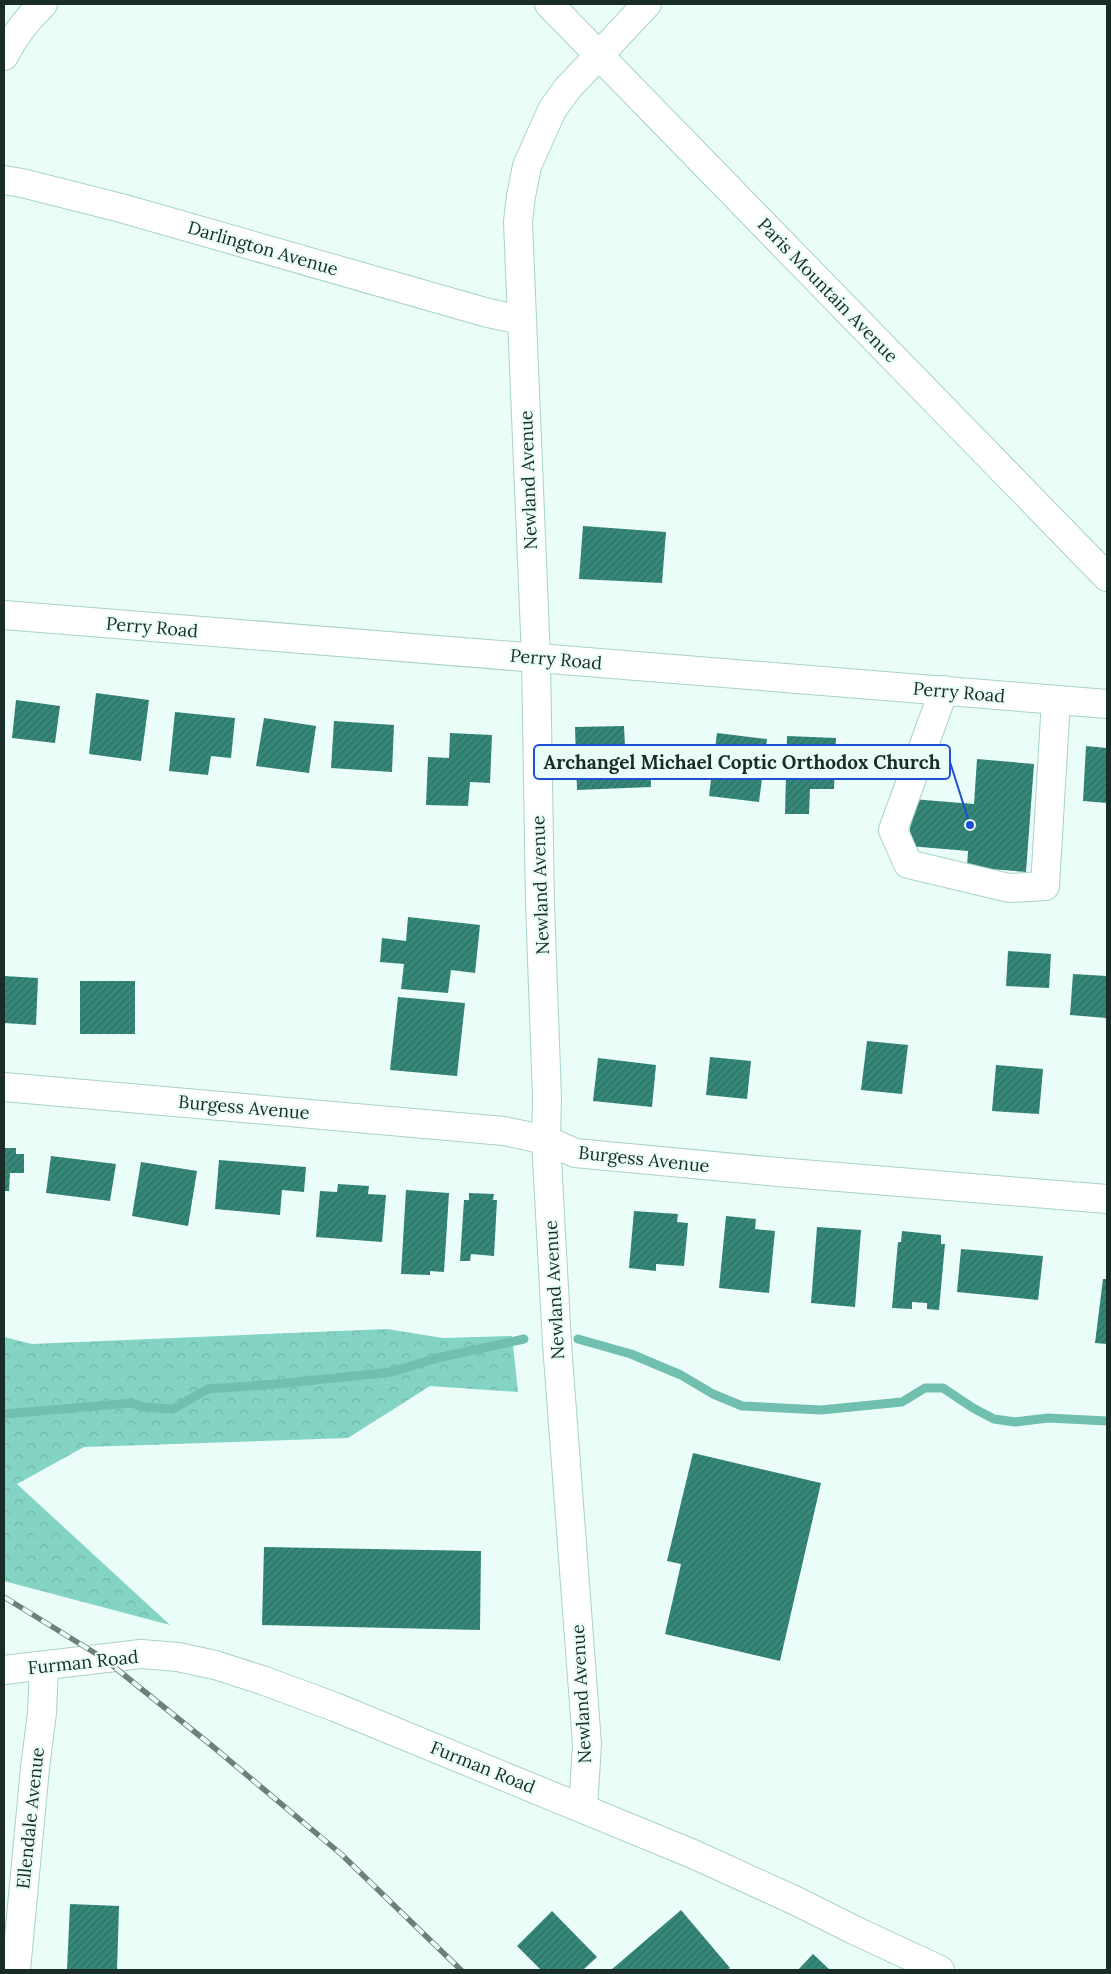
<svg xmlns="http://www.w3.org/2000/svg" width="1111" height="1974" viewBox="0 0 1111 1974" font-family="Lora,serif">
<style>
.forest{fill:url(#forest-crowns)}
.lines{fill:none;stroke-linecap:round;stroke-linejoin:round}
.stream{stroke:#70bfaf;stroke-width:9}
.building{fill:url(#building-hatch)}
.minor-casing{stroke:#a7d3c8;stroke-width:30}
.minor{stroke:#fff;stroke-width:28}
.rail-casing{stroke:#6e807c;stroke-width:5.5}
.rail{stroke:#ebfdf9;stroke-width:4;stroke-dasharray:11;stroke-linecap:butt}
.labels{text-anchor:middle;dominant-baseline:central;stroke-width:4.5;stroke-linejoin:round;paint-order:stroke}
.street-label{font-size:18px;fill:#1a2c28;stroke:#ebfdf9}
.leader{fill:none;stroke:#1d4ed8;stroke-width:2}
.callout-dot{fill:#1d4ed8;stroke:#ebfdf9;stroke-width:2}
.callout{fill:#ebfdf9;stroke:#1d4ed8;stroke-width:2}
.callout-label{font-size:19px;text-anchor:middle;font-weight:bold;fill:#1a2c28}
</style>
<defs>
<pattern id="forest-crowns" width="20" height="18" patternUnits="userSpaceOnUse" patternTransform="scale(1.25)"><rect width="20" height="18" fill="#84d4c3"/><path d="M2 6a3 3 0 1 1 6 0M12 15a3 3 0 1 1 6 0" fill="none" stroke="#71b6a8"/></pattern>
<pattern id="building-hatch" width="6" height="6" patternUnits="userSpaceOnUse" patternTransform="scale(1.25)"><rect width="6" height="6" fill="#368879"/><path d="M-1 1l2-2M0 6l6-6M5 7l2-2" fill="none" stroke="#2d6f63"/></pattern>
</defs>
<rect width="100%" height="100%" fill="#ebfdf9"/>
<path class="forest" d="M387 1329 443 1338 512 1336 518 1392 430 1386 348 1438 84 1447 17 1484 170 1625 4 1581V1337L32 1344Z"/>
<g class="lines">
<g class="stream">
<path d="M578 1339 631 1354 681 1375 713 1394 742 1406 821 1410 902 1402 925 1388H943L973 1408 994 1419 1015 1422 1048 1418 1107 1421"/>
<path d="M4 1414 132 1403 143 1407 173 1409 208 1389 276 1384 392 1372 437 1358 524 1339"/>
</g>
</g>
<g class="building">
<path d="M583 526 666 532 662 583 579 579Z"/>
<path d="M96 693 149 700 141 761 89 754Z"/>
<path d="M16 700 60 706 55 743 12 738Z"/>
<path d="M175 712 235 718 231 758 211 756 208 775 169 771Z"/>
<path d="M264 718 316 726 309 773 256 766Z"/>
<path d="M334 721 394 725 392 772 331 768Z"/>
<path d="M624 726 625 746 650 745 651 787 577 790 575 727Z"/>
<path d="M450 733 492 735 490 783 470 782 468 806 426 805 428 757 449 758Z"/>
<path d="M717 733 767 739 759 802 709 796Z"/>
<path d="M787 736 836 738 834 789H810L809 814H785Z"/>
<path d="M1086 746 1107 748V803L1083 801Z"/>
<path d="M977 759 1034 764 1026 872 967 867 968 851 909 846 912 799 974 804Z"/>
<path d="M408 917 480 925 475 973 451 970 448 993 401 989 404 964 380 962 382 938 406 941Z"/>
<path d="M1008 951 1051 954 1049 988 1006 986Z"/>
<path d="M1073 974 1107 976V1018L1070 1015Z"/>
<path d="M4 976 38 978 36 1025 4 1023Z"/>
<rect x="80" y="981" width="55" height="53"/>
<path d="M398 997 465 1003 457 1076 390 1070Z"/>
<path d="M867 1041 908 1045 902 1094 861 1090Z"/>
<path d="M710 1057 751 1061 747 1099 706 1095Z"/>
<path d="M598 1058 656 1065 652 1107 593 1101Z"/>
<path d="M996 1065 1043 1069 1039 1114 992 1111Z"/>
<path d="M4 1148H16V1154H24V1173H10L9 1191H4Z"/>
<path d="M51 1156 116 1164 110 1201 46 1193Z"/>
<path d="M219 1160 306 1167 304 1192 282 1190 280 1215 215 1209Z"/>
<path d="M141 1162 197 1171 188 1226 132 1216Z"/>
<path d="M338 1184 369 1186 368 1194 386 1195 382 1242 316 1237 320 1191 337 1192Z"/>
<path d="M406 1190 449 1193 444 1272 430 1271V1275L401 1274Z"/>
<path d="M469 1193 494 1194 493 1200H497L494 1256 471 1254 470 1261H460L464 1200H469Z"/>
<path d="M634 1211 678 1214 677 1222 688 1223 684 1266 656 1264V1271L629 1268Z"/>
<path d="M726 1216 756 1219 755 1229 775 1231 769 1293 719 1288Z"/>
<path d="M817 1227 861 1230 855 1307 811 1303Z"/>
<path d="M902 1231 941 1235V1244H945L939 1310 927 1309V1303L912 1302V1309L892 1308 898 1242H901Z"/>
<path d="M961 1249 1043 1256 1038 1300 957 1292Z"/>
<path d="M1103 1279H1107V1344L1095 1343Z"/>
<path d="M693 1453 821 1483 780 1661 665 1634 681 1564 667 1561Z"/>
<path d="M264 1547 481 1551 480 1630 262 1625Z"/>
<path d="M70 1904 119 1906 117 1970H67Z"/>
<path d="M681 1910 730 1968 727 1970H611Z"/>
<path d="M552 1911 597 1957 583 1970H541L517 1946Z"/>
<path d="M813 1954 830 1970H798Z"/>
</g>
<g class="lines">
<g class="minor-casing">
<g id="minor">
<path d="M549 4 1107 577"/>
<path d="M4 56C14 36 26 20 43 4"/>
<path d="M4 180 22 183 121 208 488 313 521 320"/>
<path d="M4 615 1107 704"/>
<path d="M944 690 893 830 908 864 1009 888 1045 886 1056 700"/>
<path d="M4 1087 504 1131 546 1140 575 1153 778 1172 1107 1199"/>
<path d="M4 1670 141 1654 178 1657 215 1665 262 1680 335 1707 693 1854 796 1901 854 1930 940 1970"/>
<path d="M583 1808 587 1744 557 1344 546 1140 547 1098 540 904 536 658 518 222 521 196 527 166 552 110 567 89 647 4"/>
<path d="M16 1970 35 1768 42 1713 44 1667"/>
</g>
</g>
<use href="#minor" class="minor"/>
<g class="rail-casing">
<path id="rail" d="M4 1597 103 1658 211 1745 341 1854 461 1970"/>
</g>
<use href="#rail" class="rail"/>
</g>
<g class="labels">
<g class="street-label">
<text transform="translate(263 248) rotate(16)">Darlington Avenue</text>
<text transform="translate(828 290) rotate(46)">Paris Mountain Avenue</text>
<text transform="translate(528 480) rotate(-92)">Newland Avenue</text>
<text transform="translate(152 627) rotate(5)">Perry Road</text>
<text transform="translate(556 659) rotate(5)">Perry Road</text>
<text transform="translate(959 692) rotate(5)">Perry Road</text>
<text transform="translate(540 885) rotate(-92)">Newland Avenue</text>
<text transform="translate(244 1107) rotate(5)">Burgess Avenue</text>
<text transform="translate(644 1159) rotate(6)">Burgess Avenue</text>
<text transform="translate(554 1290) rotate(-93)">Newland Avenue</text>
<text transform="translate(83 1662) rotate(-6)">Furman Road</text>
<text transform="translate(581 1694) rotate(-93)">Newland Avenue</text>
<text transform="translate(483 1767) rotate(22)">Furman Road</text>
<text transform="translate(30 1818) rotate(-84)">Ellendale Avenue</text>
</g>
</g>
<path class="leader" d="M970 825L950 762"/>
<circle class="callout-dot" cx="970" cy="825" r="5"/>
<rect class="callout" x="534" y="745" width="416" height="34" rx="5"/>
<g class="callout-label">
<text x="742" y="769">Archangel Michael Coptic Orthodox Church</text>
</g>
<rect width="1111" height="1974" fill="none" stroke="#1a2c28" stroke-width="10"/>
</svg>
